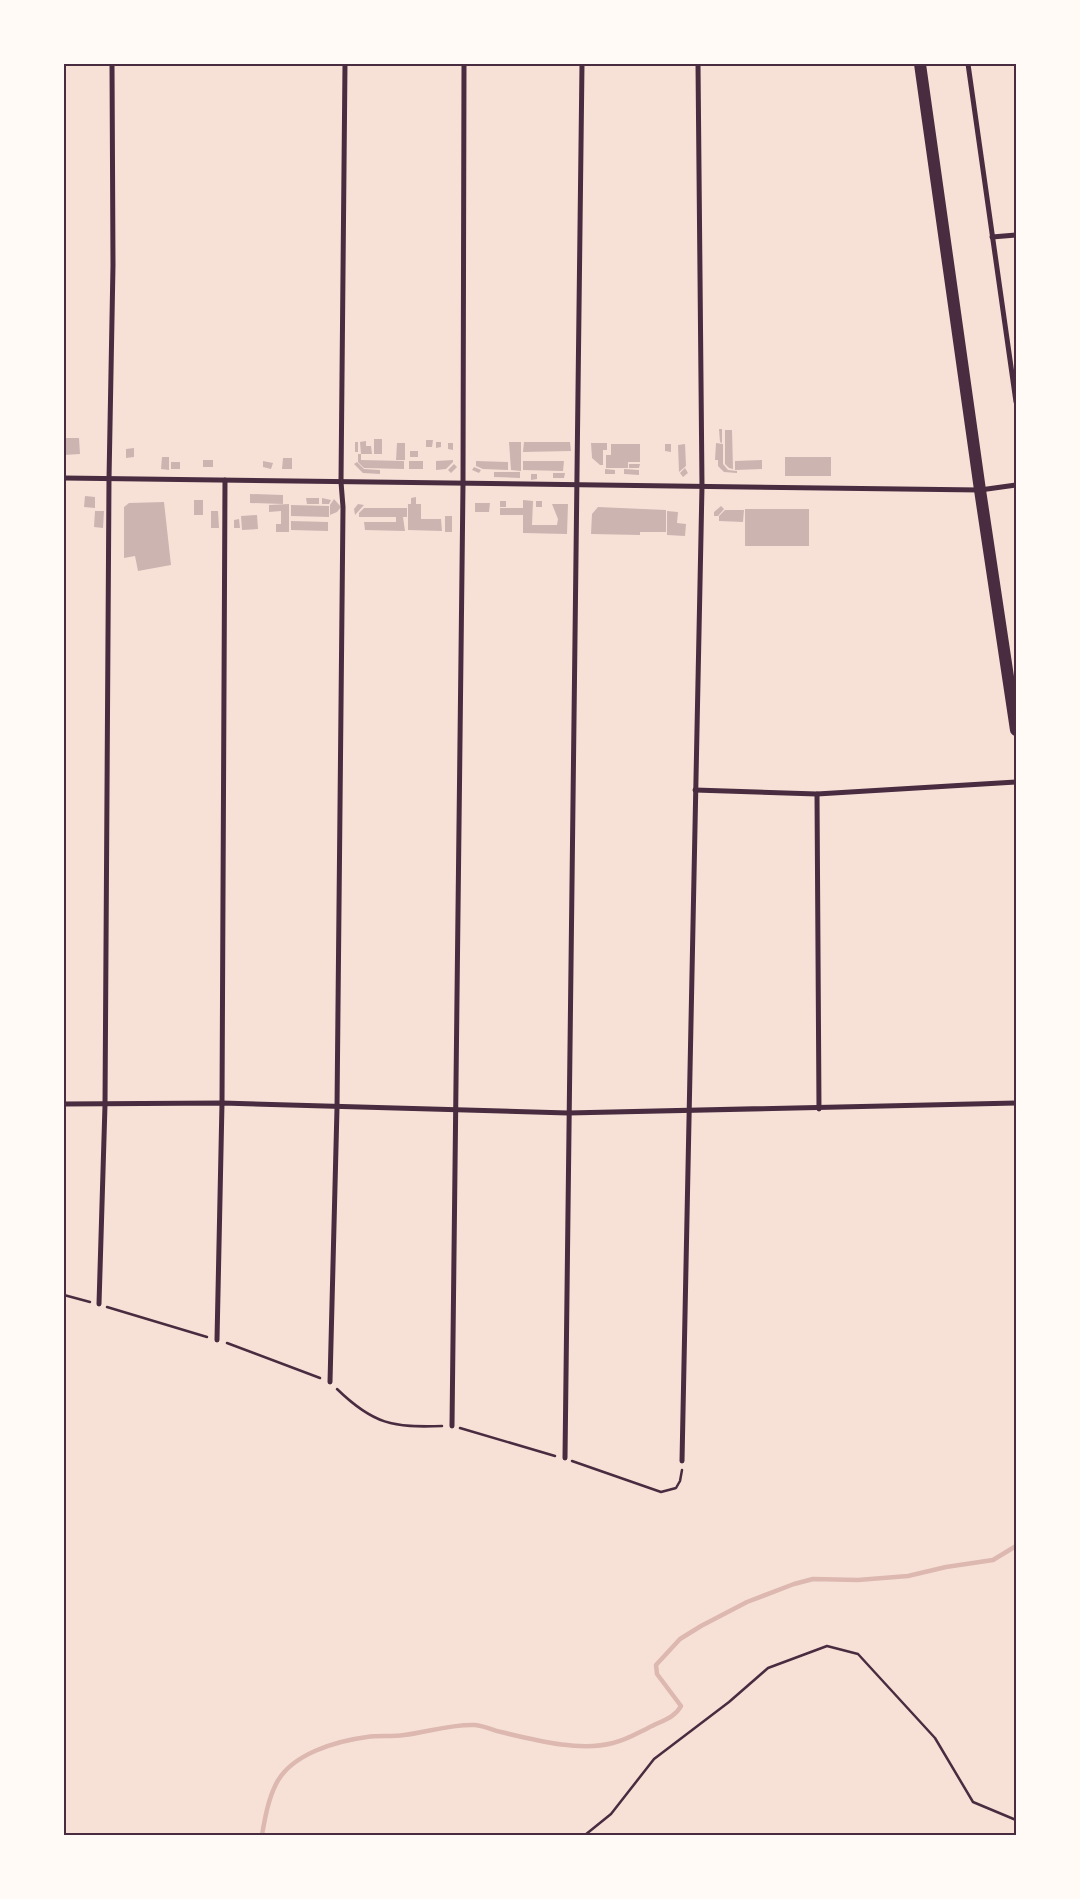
<svg xmlns="http://www.w3.org/2000/svg" width="1080" height="1899" viewBox="0 0 1080 1899" font-family="Quicksand,sans-serif">
<style>
.lines{fill:none;stroke-linecap:round;stroke-linejoin:round}
.stream{stroke:#dcb8b0;stroke-width:4.5}
.building{fill:#ccb4b1}
.path{stroke:#4a2c40;stroke-width:2.5}
.minor{stroke:#4a2c40;stroke-width:5}
.primary{stroke:#4a2c40;stroke-width:12}
.neatline{fill:none;stroke:#4a2c40;stroke-width:2}
</style>
<rect width="100%" height="100%" fill="#f7e1d7"/>
<g class="lines">
<path class="stream" d="M262 1835C265 1818 268 1800 276 1784 291 1754 336 1741 367 1737 379 1735 392 1737 404 1735 428 1732 451 1724 475 1725 484 1726 493 1730 501 1732 535 1740 579 1752 613 1743 626 1740 636 1734 648 1728 660 1721 674 1719 681 1706L657 1674 656 1665 680 1639 701 1626 747 1602 794 1584 813 1579 858 1580 908 1576 946 1567 993 1560 1016 1546"/>
</g>
<g class="building">
<path d="M719 429H722V443L720 442Z"/>
<path d="M725 430H732L733 469 729 468 725 464Z"/>
<path d="M64 438H79L80 454 64 455Z"/>
<rect x="374" y="439" width="8" height="15"/>
<path d="M426 440H433L432 447H426Z"/>
<path d="M366 441V446H371L372 454H361L360 442Z"/>
<rect x="355" y="442" width="3" height="10"/>
<path d="M436 442H441V447L436 448Z"/>
<path d="M509 442H521V471L511 470Z"/>
<path d="M524 442H570L571 451 523 452Z"/>
<path d="M397 443H405V460H396Z"/>
<path d="M448 443H453V450L448 449Z"/>
<path d="M591 443H607V450H603V465H600L592 458Z"/>
<path d="M716 443 723 444V464L728 470 737 471V473L724 472 718 466V460H715Z"/>
<path d="M611 444H640V462H628V468H606V455H611Z"/>
<path d="M665 444H671V452L665 451Z"/>
<path d="M685 444 686 466 679 472 678 445Z"/>
<path d="M134 448V457L126 458V449Z"/>
<rect x="410" y="451" width="8" height="6"/>
<path d="M358 454H361V460L404 461V469L364 468 358 462Z"/>
<path d="M162 457H169V470L161 469Z"/>
<rect x="785" y="457" width="46" height="19"/>
<path d="M283 458H292V469H282Z"/>
<rect x="203" y="460" width="10" height="7"/>
<path d="M453 460V462L446 469 436 470V461Z"/>
<path d="M762 460V469L735 470V461Z"/>
<path d="M263 461 273 463 271 469 263 467Z"/>
<rect x="409" y="461" width="14" height="8"/>
<path d="M476 461 508 462V470L483 469 476 466Z"/>
<path d="M523 461H564L563 471 523 470Z"/>
<rect x="171" y="462" width="9" height="7"/>
<path d="M357 462 364 469 380 470V474L363 473 354 464Z"/>
<path d="M454 464 457 467 451 473 448 470Z"/>
<path d="M629 464H640L639 468H629Z"/>
<path d="M474 467 481 470 479 473 472 470Z"/>
<path d="M685 468 688 473 683 477 680 473Z"/>
<path d="M605 469 615 470V474H605Z"/>
<path d="M624 469 639 470V475L624 474Z"/>
<path d="M494 472H520V478L494 477Z"/>
<path d="M553 473H565L564 478H553Z"/>
<path d="M531 474H537V479L531 480Z"/>
<path d="M250 494 283 495V504L250 503Z"/>
<path d="M85 496 95 497V508L84 507Z"/>
<path d="M416 497V504H421V519H441L442 531 408 530V504H411V498Z"/>
<path d="M306 498H319V504H307Z"/>
<path d="M322 498 331 500 329 504H322Z"/>
<path d="M334 499 341 507 337 512 330 515V505Z"/>
<rect x="194" y="500" width="9" height="15"/>
<path d="M523 500 533 501 532 525H557L558 519 552 504H568L567 534 523 533V515H500V508H523Z"/>
<rect x="500" y="501" width="6" height="6"/>
<rect x="536" y="501" width="6" height="6"/>
<path d="M164 502 171 565 138 571 135 556 124 558V507L129 503Z"/>
<path d="M475 503H490L489 512H475Z"/>
<path d="M289 504V532H276V524H281V511L269 512V505Z"/>
<path d="M358 504 364 505 355 515 354 509Z"/>
<path d="M291 505 329 506V517L291 516Z"/>
<path d="M721 506 724 509 718 516H714V512Z"/>
<path d="M598 507 666 510V532H640V535L591 534 592 514Z"/>
<path d="M364 508H407V517H403L405 531 365 530 364 522H396V517H359V513Z"/>
<rect x="745" y="509" width="64" height="37"/>
<path d="M725 510H744L743 522 719 521V516Z"/>
<path d="M95 511H104L103 528 94 527Z"/>
<path d="M211 511H218L219 528H211Z"/>
<path d="M667 511 678 512 677 523 686 524 685 536 667 535Z"/>
<path d="M257 515 258 529 242 530 241 516Z"/>
<rect x="445" y="516" width="7" height="16"/>
<path d="M239 519 240 528H234V520Z"/>
<path d="M291 521 328 522V531L291 530Z"/>
</g>
<g class="lines">
<g class="path">
<path d="M64 1295 90 1302"/>
<path d="M107 1307 207 1337"/>
<path d="M227 1343 320 1378"/>
<path d="M337 1389C373 1424 393 1428 442 1426"/>
<path d="M460 1428 555 1456"/>
<path d="M572 1461 661 1492 676 1488 680 1481 682 1470"/>
<path d="M585 1835 611 1814 654 1759 729 1702 768 1668 827 1646 858 1654 935 1738 973 1802 1016 1820"/>
</g>
<g class="minor">
<path d="M968 64 1016 402"/>
<path d="M992 237 1016 235"/>
<path d="M64 478 980 490 1016 485"/>
<path d="M695 790 817 794 1016 782"/>
<path d="M817 794 819 1109"/>
<path d="M64 1104 222 1103 568 1113 1016 1103"/>
<path d="M99 1304 105 1105 109 479 113 265 112 64"/>
<path d="M217 1340 222 1103 225 480"/>
<path d="M330 1382 337 1108 343 507 341 482 345 64"/>
<path d="M452 1426 463 484 464 64"/>
<path d="M565 1458 582 64"/>
<path d="M682 1461 702 486 698 64"/>
</g>
<path class="primary" d="M920 64 980 490 1016 730"/>
</g>
<rect width="1080" height="1899" fill="none" stroke="#fffaf5" stroke-width="130"/>
<rect x="65" y="65" width="950" height="1769" class="neatline"/>
</svg>
